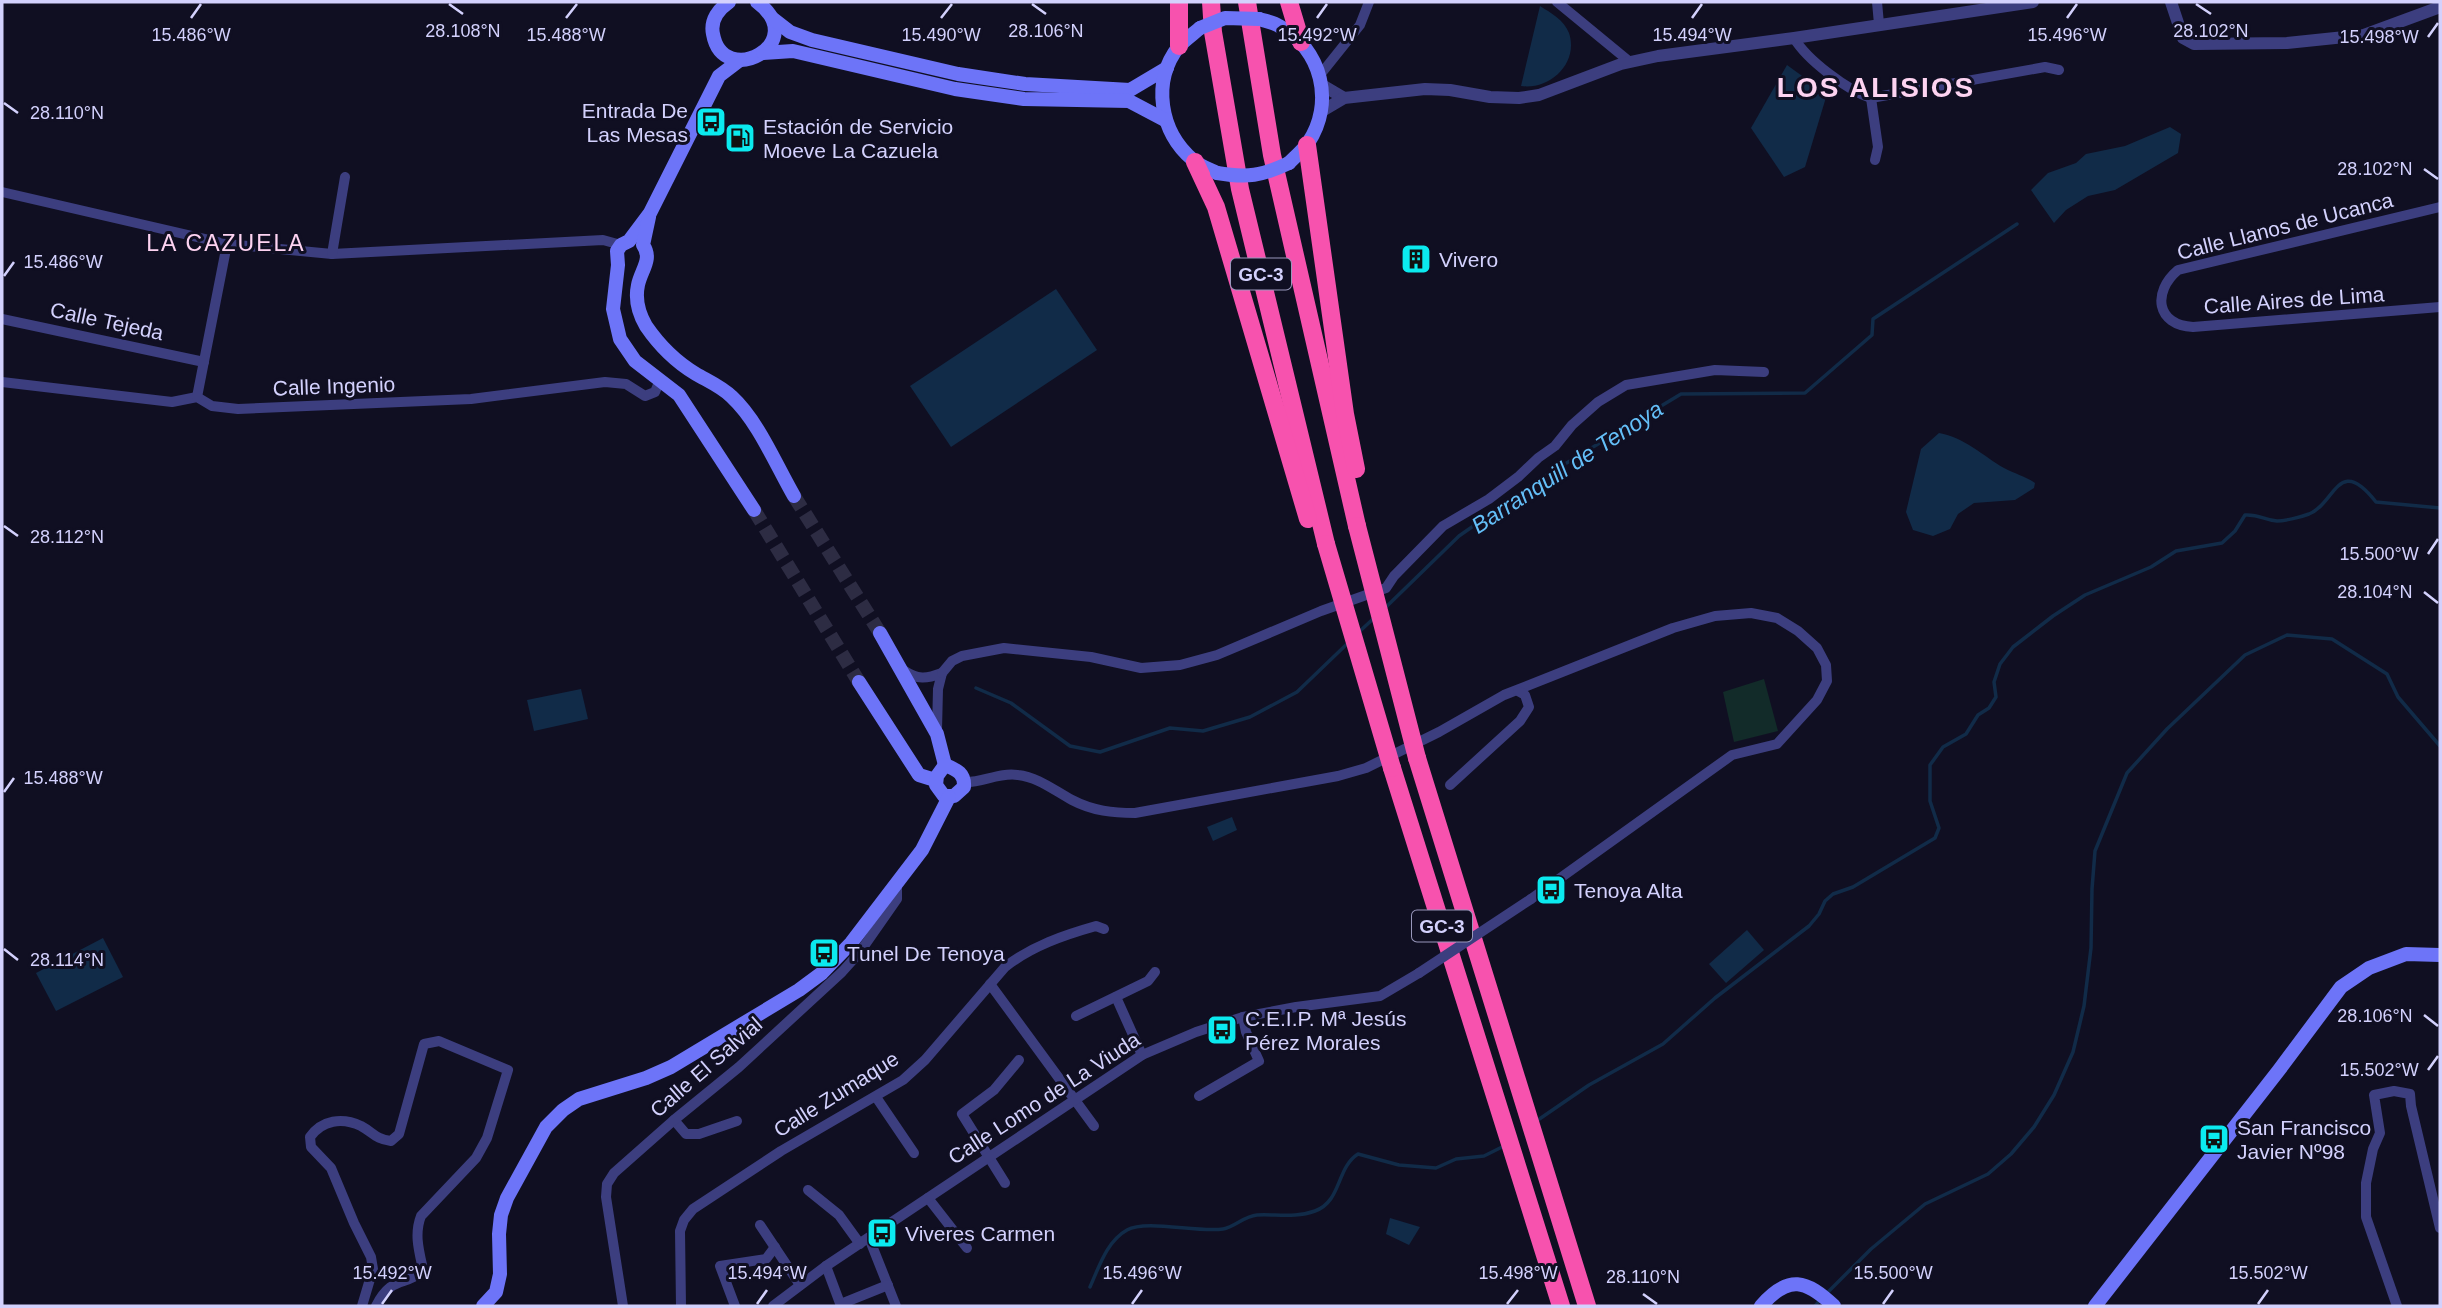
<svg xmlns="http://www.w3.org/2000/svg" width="2442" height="1308" viewBox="0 0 2442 1308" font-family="Helvetica,sans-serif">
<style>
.green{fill:#122b29}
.water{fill:#112b48}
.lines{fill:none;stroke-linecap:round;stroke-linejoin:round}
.stream{stroke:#112b48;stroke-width:3.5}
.secondary-tunnel{stroke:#2d2c43;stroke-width:14;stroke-dasharray:14 7;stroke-linecap:butt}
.minor{stroke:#3c3e7f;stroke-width:10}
.tertiary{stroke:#3c3e7f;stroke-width:12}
.secondary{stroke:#6d74f8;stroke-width:14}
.motorway{stroke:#f752ae;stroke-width:18}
.minor-bridge{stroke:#3c3e7f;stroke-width:10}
.secondary-bridge{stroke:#6d74f8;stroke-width:14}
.motorway-bridge{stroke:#f752ae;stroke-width:18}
.ticks{fill:none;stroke:#d3d1fd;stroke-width:2.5}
.labels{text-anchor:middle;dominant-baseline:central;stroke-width:6;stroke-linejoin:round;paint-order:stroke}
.shield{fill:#100f22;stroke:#9897bb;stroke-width:2}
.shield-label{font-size:19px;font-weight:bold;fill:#d3d1fd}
.poi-label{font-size:21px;fill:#d3d1fd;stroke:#100f22;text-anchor:start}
.street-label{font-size:21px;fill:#d3d1fd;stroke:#100f22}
.neighbourhood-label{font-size:23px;letter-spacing:2px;fill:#fdd3f1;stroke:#100f22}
.water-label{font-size:23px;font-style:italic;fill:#64bff8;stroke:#100f22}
.district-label{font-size:28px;font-weight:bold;letter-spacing:2px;fill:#fdd3f1;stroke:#100f22}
.ticks-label{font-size:18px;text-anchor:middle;fill:#d3d1fd;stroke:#100f22;stroke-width:6;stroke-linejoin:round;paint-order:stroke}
</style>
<rect width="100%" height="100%" fill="#100f22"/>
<path class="green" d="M1764 679 1778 731 1734 742 1723 692Z"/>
<g class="water">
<path d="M1540 6C1551 13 1564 20 1569 33 1579 63 1550 90 1521 86Z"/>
<path d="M1787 65 1827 94 1805 167 1784 177 1751 128Z"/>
<path d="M2170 127 2181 134 2178 153 2115 190 2088 196 2066 210 2054 223 2031 190 2048 173 2076 163 2086 154 2125 146Z"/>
<path d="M1056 289 1097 350 951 447 910 386Z"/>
<path d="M1939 433C1964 437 1983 456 2004 468 2015 474 2025 476 2035 483L2034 488 2015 500 1974 503 1958 514 1950 529 1933 536 1913 530 1906 512 1921 449Z"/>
<path d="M581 689 588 719 534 731 527 700Z"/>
<path d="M1232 817 1237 830 1213 841 1207 827Z"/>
<path d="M1747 930 1764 950 1726 983 1709 964Z"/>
<path d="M103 938 123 977 56 1011 36 973Z"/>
<path d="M1390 1218 1420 1227 1409 1245 1386 1234Z"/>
</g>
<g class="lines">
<g class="stream">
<path d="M1385 608 1459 536 1545 476 1681 394 1805 393 1872 335 1873 319 2017 224"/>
<path d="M1359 632 1374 618"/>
<path d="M976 688 1011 703 1070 746 1100 752 1170 728 1203 731 1250 717 1297 692 1349 642"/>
<path d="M1535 1122 1589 1085 1663 1044 1715 998 1809 926 1819 914 1825 901 1833 894 1853 887 1935 838 1939 828 1930 801V765L1943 747 1966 734 1978 715 1989 708 1996 697 1994 682 2000 664 2013 647 2053 616 2085 595 2151 567 2176 551 2222 543 2235 531 2245 515C2259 514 2264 520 2277 521 2285 521 2301 517 2309 514 2336 503 2338 454 2376 502L2440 508"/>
<path d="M1090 1287C1099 1267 1107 1241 1127 1230 1146 1219 1198 1233 1223 1229 1235 1227 1244 1216 1257 1215 1276 1214 1296 1218 1315 1211 1342 1201 1336 1168 1358 1154L1399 1165 1436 1168 1456 1159 1484 1156 1504 1146"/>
<path d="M1826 1294 1871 1249 1925 1204 1988 1174 2011 1154 2034 1127 2054 1095 2073 1052 2084 1006 2091 948 2092 889 2095 851 2127 773 2167 729 2245 655 2287 635 2332 639 2387 674 2398 697 2440 746"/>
<path d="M1815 1306 1820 1300"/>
</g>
<g class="secondary-tunnel">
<path d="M794 496 880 633"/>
<path d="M754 510 859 682"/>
</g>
<g class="minor">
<path d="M1557 2 1630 62"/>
<path d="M1877 2 1879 24"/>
<path d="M1794 38C1807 60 1847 90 1871 98L2045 67 2059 70"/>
<path d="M1320 75 1360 25 1369 2"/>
<path d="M1871 98 1878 147 1875 160"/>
<path d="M2 192 227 244 332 254 603 240 621 245"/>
<path d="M2440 207 2178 270C2152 292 2156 325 2193 327L2440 307"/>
<path d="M332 254 345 177"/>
<path d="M2 319 204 362"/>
<path d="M2 382 172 402 197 397 212 406 238 409 471 399 605 382 626 384 645 396 655 392 660 380"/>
<path d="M197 397 227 244"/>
<path d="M903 670C918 680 926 679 942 673L938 689 937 730"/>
<path d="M942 673 952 661 962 656 1004 648 1091 657 1141 668 1180 665 1217 655 1321 611 1386 588 1394 576 1443 526 1489 499 1518 477 1538 458 1555 446 1572 425 1598 402 1626 385 1715 370 1764 372"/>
<path d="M964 782C982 783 999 772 1018 775 1038 777 1055 791 1072 800 1093 811 1113 813 1135 813L1338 776 1366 768 1439 732 1504 695 1673 628 1715 616 1751 613 1777 618 1798 631 1817 648 1826 665 1827 681 1817 700 1777 744 1732 755 1531 899"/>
<path d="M1450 785 1520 721 1529 707 1525 695 1518 691"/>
<path d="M990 984 1094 1126"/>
<path d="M1116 997 1142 1055"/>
<path d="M1076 1016 1148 981 1155 972"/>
<path d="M1199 1096 1259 1061 1246 1032 1243 1017"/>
<path d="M876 1097 914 1153"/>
<path d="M674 1120 686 1134H699L737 1121"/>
<path d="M1005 1183 962 1114 994 1090 1019 1060"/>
<path d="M808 1190 839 1215 860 1244"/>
<path d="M928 1198 967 1248"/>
<path d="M760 1225 800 1285"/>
<path d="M869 1238 896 1306"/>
<path d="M826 1266 841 1306"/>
<path d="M841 1304 888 1285"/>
<path d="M362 1306 373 1269 371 1257 354 1223 331 1168 311 1147 310 1137C322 1120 342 1117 361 1126 374 1133 375 1139 391 1141L399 1134 424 1044 439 1041 508 1070 487 1138 476 1158 421 1216C414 1234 419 1251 423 1269 407 1288 393 1273 376 1306"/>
<path d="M623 1306 606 1197 607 1184 614 1173 674 1120 739 1067 842 972 860 952 897 899V881"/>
<path d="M681 1306 680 1231 684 1220 693 1209 781 1151 903 1080 925 1060 1005 967C1032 946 1064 935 1096 926L1104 929"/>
<path d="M735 1306 720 1266 766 1259 775 1247"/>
<path d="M773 1306 826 1266 1142 1055 1196 1032 1243 1017 1296 1007 1380 996 1419 973"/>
<path d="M2397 1306 2366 1217V1183L2373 1149 2380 1133 2374 1095 2394 1091 2410 1094 2411 1106 2440 1228"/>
</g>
<g class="tertiary">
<path d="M2171 2 2183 38 2194 44 2287 43 2364 35 2440 7"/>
<path d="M1322 85 1344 98"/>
<path d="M1322 111 1344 98 1425 89 1450 90 1490 97 1519 98 1539 95 1621 64 1658 56 1794 38 2033 2"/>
</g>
<g class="secondary">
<path d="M729 2C719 9 710 20 713 34 723 90 812 43 757 2"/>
<path d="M772 18 790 32 812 40 958 74 1025 84 1130 90 1167 68"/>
<path d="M1259 19C1265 21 1273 22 1279 26 1322 49 1335 103 1308 143 1303 150 1296 156 1289 163"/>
<path d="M1200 28C1193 34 1185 40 1179 46 1151 82 1160 132 1193 160 1200 166 1209 169 1217 173"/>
<path d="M763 53 793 51 955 89 1024 99 1129 101 1165 120"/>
<path d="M740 60 719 76 650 213 629 241 621 245 617 251 618 265 613 309 620 339 635 361 679 395 754 510"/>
<path d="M649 217 643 245C653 259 641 270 638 285 635 299 639 314 646 326 659 345 676 362 696 374 708 381 722 387 732 397 758 421 776 465 794 496"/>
<path d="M880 633 937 734 945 765"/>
<path d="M859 682 919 775 935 780"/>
<path d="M945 765C957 770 965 773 964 787L954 796H944L936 785 937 776Z"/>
<path d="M483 1306 496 1292 500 1274 499 1234 501 1215 507 1198 546 1127 563 1110 579 1099 646 1078 671 1067 799 990 822 973 851 943 922 850 949 797"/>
<path d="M1761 1306C1789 1274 1806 1280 1834 1306"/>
<path d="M2095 1306 2279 1070 2341 987 2369 968 2406 954 2440 955"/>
</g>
<g class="motorway">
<path d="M1179 2V46"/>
<path d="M1211 2 1213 32 1240 189 1326 544"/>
<path d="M1247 2 1272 155 1357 526"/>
<path d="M1289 2 1301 42"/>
<path d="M1307 145 1345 414 1356 469"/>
<path d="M1195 162 1216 207 1308 519"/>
<path d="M1417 758 1587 1306"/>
<path d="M1392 768 1561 1306"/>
</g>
<path class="minor-bridge" d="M1419 973 1531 899"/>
<g class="secondary-bridge">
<path d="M1200 28 1225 18 1259 19"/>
<path d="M1217 173C1247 178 1262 176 1289 163"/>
</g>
<g class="motorway-bridge">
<path d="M1357 526 1417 758"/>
<path d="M1326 544 1392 768"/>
</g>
</g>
<path class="ticks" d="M449 4 463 14M1032 4 1046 14M2196 4 2211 14M191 18 201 4M566 18 577 4M941 18 952 4M1317 18 1327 4M1692 18 1702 4M2067 18 2077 4M2428 37 2438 23M4 103 18 113M2424 169 2438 179M4 276 14 262M4 526 18 536M2428 554 2438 539M2424 592 2438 603M4 792 14 778M4 949 18 960M2424 1015 2438 1026M2428 1070 2438 1056M1643 1294 1657 1304M382 1304 392 1290M757 1304 767 1290M1132 1304 1142 1290M1507 1304 1518 1290M1883 1304 1893 1290M2258 1304 2268 1290"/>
<defs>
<g id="bus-square" transform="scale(1.575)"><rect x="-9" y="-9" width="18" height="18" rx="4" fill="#0beaef" stroke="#100f22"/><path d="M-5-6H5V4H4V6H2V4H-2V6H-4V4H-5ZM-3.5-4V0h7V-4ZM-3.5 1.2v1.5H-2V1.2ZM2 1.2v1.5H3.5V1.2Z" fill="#111"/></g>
<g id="fuel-square" transform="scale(1.575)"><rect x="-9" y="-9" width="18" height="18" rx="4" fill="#0beaef" stroke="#100f22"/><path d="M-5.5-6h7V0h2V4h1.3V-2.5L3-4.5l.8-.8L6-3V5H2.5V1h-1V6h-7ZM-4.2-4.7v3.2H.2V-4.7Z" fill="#111"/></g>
<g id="building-square" transform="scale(1.575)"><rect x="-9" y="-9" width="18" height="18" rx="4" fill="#0beaef" stroke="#100f22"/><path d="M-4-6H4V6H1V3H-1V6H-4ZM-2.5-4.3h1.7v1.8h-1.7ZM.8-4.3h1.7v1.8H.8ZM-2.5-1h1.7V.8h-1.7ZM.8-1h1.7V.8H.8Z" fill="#111"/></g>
</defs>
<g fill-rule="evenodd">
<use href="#bus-square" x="711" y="122"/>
<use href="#fuel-square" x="740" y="138"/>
<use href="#building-square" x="1416" y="259"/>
<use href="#bus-square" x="1551" y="890"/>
<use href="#bus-square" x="824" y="953"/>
<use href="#bus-square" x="1222" y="1030"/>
<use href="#bus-square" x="2214" y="1139"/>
<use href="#bus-square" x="882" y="1233"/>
</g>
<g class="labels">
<g class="shield">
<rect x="1231" y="258.5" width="60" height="31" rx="5"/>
<rect x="1412" y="910.5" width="60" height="31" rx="5"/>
</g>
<g class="shield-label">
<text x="1261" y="274">GC-3</text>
<text x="1442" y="926">GC-3</text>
</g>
<g class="poi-label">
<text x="688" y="110" text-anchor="end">Entrada De<tspan x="688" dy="24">Las Mesas</tspan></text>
<text x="763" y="126">Estación de Servicio<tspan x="763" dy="24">Moeve La Cazuela</tspan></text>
<text x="1439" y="259">Vivero</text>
<text x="1574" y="890">Tenoya Alta</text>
<text x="847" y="953">Tunel De Tenoya</text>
<text x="1245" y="1018">C.E.I.P. Mª Jesús<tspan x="1245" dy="24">Pérez Morales</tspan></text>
<text x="2237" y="1127">San Francisco<tspan x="2237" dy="24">Javier Nº98</tspan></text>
<text x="905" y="1233">Viveres Carmen</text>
</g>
<g class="street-label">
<text transform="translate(2285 226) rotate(-14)">Calle Llanos de Ucanca</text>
<text transform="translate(2294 300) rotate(-4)">Calle Aires de Lima</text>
<text transform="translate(107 321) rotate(12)">Calle Tejeda</text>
<text transform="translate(334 386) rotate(-2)">Calle Ingenio</text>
<text transform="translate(706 1067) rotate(-41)">Calle El Salvial</text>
<text transform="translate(836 1094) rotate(-32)">Calle Zumaque</text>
<text transform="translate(1044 1098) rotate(-33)">Calle Lomo de La Viuda</text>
</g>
<g class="neighbourhood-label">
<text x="226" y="243">LA CAZUELA</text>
</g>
<g class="water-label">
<text transform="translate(1567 467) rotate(-33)">Barranquill de Tenoya</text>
</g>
<g class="district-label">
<text x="1876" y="87">LOS ALISIOS</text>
</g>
</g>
<g class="ticks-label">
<text x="463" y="37">28.108°N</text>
<text x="1046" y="37">28.106°N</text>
<text x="2211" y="37">28.102°N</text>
<text x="191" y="41">15.486°W</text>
<text x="566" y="41">15.488°W</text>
<text x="1692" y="41">15.494°W</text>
<text x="941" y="41">15.490°W</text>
<text x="1317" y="41">15.492°W</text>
<text x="2067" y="41">15.496°W</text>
<text x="2379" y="43">15.498°W</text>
<text x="67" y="119">28.110°N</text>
<text x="2375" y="175">28.102°N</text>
<text x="63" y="268">15.486°W</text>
<text x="67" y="543">28.112°N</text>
<text x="2379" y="560">15.500°W</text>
<text x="2375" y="598">28.104°N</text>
<text x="63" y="784">15.488°W</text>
<text x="67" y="966">28.114°N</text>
<text x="2375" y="1022">28.106°N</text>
<text x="2379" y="1076">15.502°W</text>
<text x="392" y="1279">15.492°W</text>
<text x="767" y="1279">15.494°W</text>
<text x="1142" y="1279">15.496°W</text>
<text x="1518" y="1279">15.498°W</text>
<text x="1893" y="1279">15.500°W</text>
<text x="2268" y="1279">15.502°W</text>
<text x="1643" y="1283">28.110°N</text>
</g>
<rect width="2442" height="1308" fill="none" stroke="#d3d1fd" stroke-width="7"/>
</svg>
